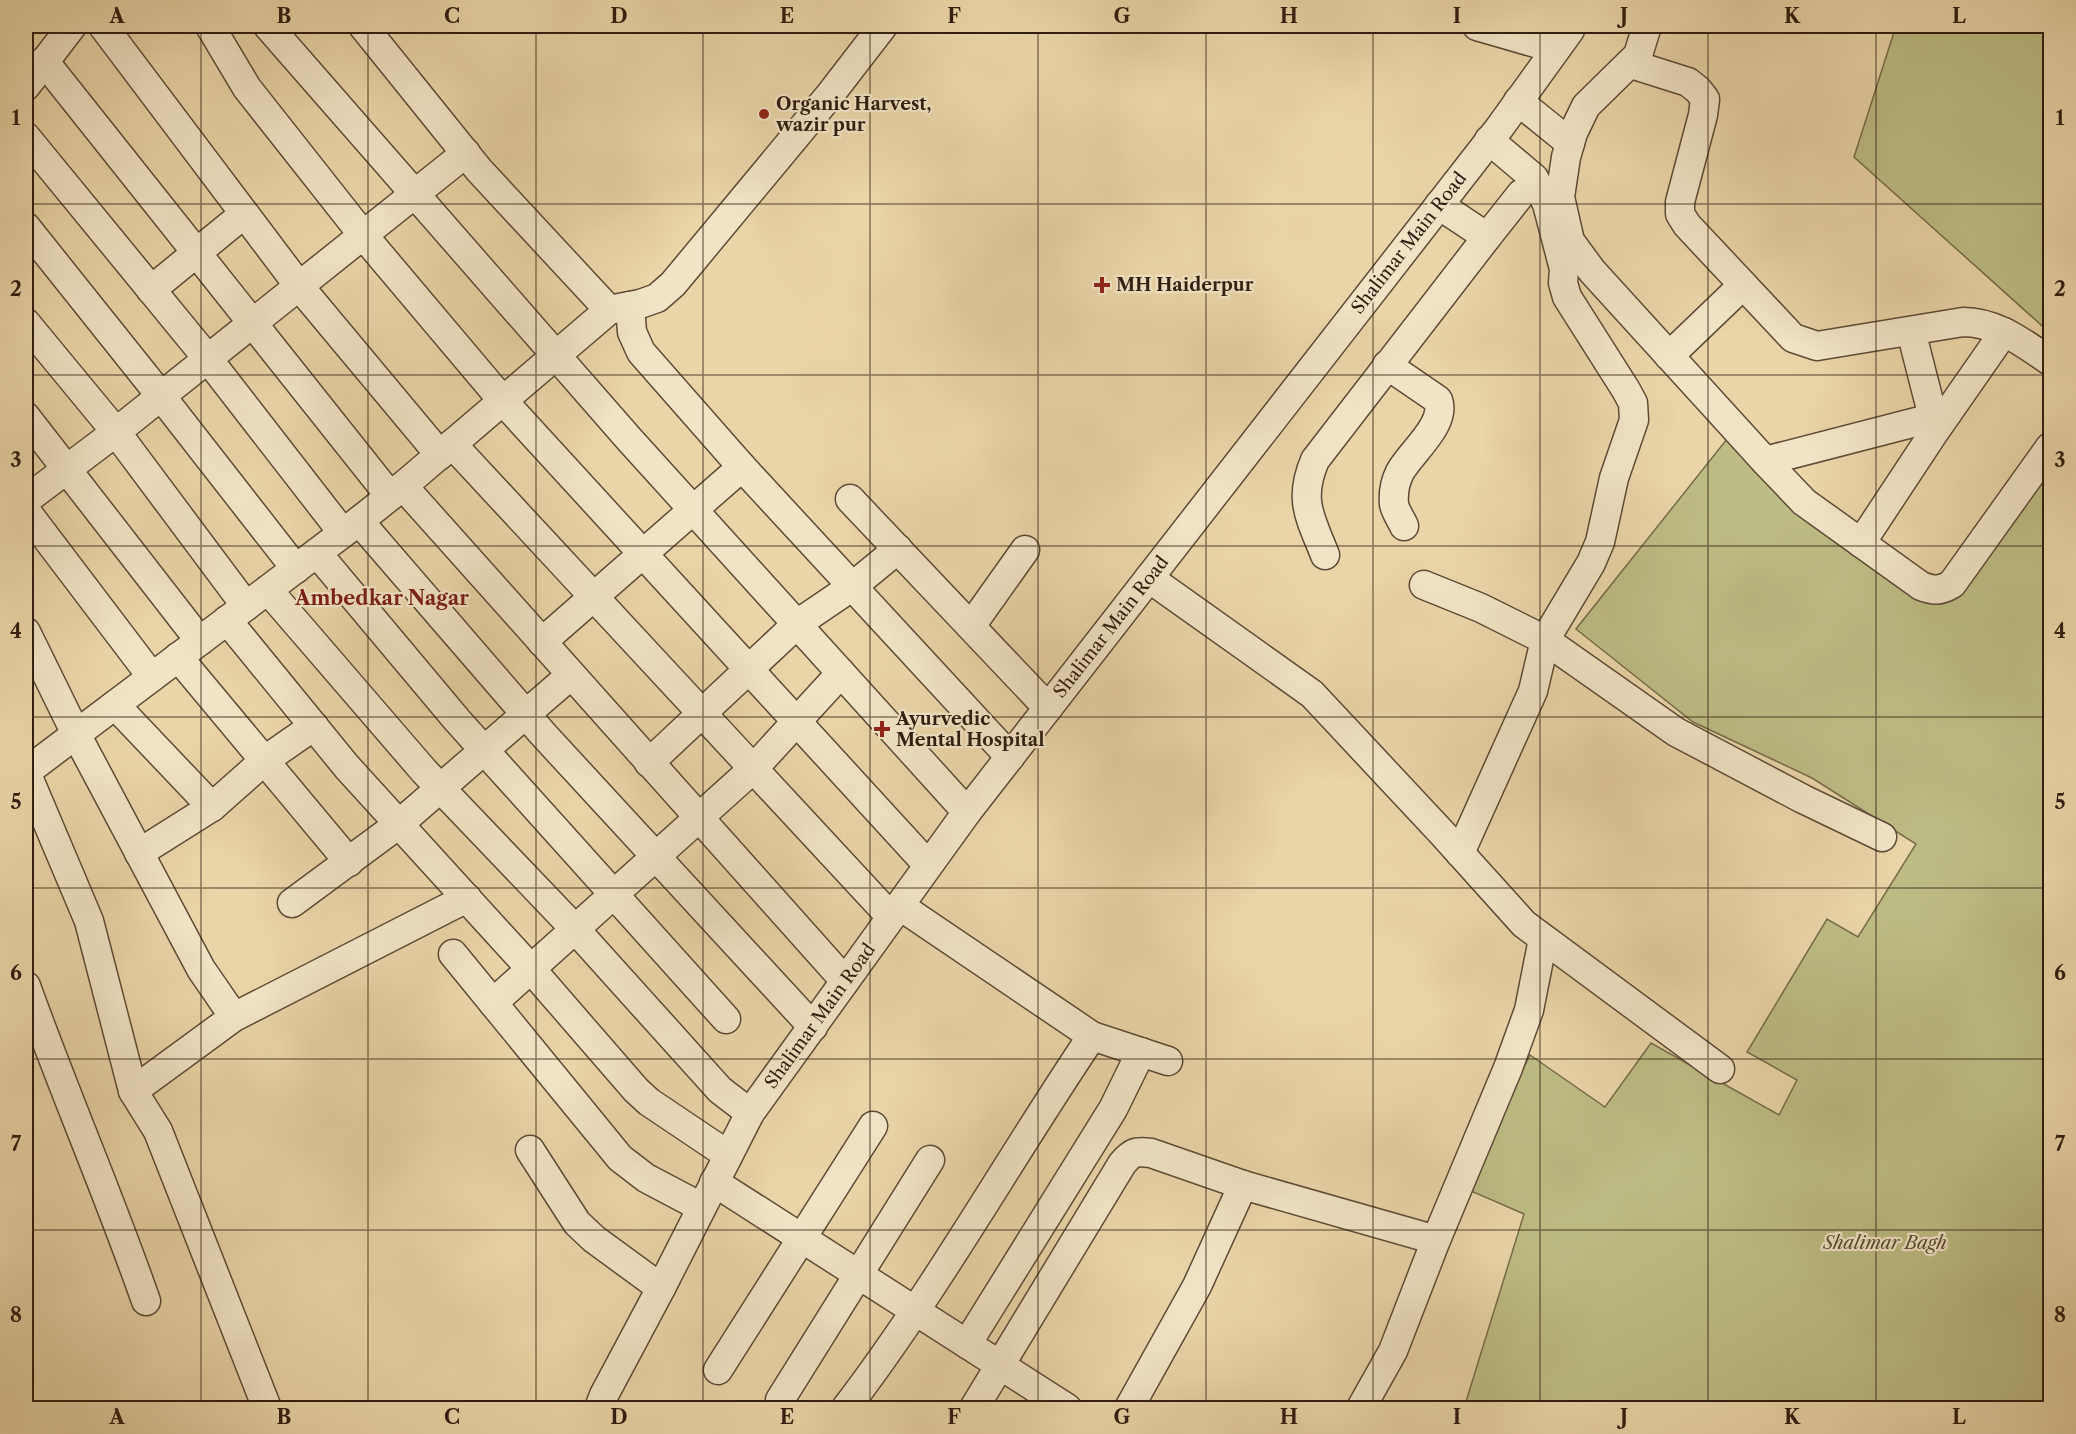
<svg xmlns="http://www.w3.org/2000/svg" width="2076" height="1434" viewBox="0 0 2076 1434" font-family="'Libre Caslon Text',serif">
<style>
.green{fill:#bdbc84;stroke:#766c4a;stroke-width:1.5}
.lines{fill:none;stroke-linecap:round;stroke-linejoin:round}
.minor-casing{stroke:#5e4b36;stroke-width:31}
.minor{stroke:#f1e4c6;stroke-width:28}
.grid{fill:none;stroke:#301d10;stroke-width:1.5;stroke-opacity:0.55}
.poi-dot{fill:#8f2418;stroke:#f1e4c6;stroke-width:2}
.labels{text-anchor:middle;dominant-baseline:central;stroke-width:4.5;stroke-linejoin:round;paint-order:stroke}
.poi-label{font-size:18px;font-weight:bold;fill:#301d10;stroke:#f1e4c6;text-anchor:start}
.street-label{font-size:18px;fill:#301d10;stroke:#f1e4c6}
.park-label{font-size:18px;font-style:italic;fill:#5a4d33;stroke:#f1e4c6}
.neighbourhood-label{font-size:20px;font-weight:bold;fill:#7a1f14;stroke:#f1e4c6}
.neatline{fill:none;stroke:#301d10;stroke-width:2}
.grid-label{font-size:20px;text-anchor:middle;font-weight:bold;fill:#301d10}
</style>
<rect width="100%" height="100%" fill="#ead5a8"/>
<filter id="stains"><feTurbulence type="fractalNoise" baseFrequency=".00333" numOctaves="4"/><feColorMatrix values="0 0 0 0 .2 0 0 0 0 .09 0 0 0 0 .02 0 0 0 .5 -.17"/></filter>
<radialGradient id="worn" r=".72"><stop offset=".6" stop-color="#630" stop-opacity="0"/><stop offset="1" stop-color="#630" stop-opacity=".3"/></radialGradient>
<g class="green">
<path d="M1896 26H2050V333L1854 157Z"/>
<path d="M1727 439 1929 600 2050 456V1408H1464L1524 1214 1464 1188 1530 1055 1605 1107 1651 1043 1779 1115 1797 1080 1747 1052 1827 919 1858 937 1916 844 1812 778 1693 722 1576 629Z"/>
</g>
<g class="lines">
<g class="minor-casing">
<g id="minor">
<path d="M103 26 299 286 440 455"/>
<path d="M210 26 247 88 363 235 503 401 928 865"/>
<path d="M268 26 629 439 967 812"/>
<path d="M363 26 479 170 609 310"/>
<path d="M1477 26 1556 49"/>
<path d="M1647 26 1638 55 1586 106 1573 133 1566 157 1560 197 1570 241 1592 271 1765 461 1804 502 1921 586C1934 591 1940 591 1952 584L2050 447"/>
<path d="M44 61 390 496"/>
<path d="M1631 64 1688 82 1698 90 1705 99 1703 115 1680 202V214L1687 225 1793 338 1817 346 1963 322C1997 322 2023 343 2050 361"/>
<path d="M26 86 72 26"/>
<path d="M1518 101 1570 143"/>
<path d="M26 137 208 359 343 533"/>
<path d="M26 227 161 396 296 569"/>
<path d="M1487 237 1521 194"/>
<path d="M151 290 244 214"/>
<path d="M630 306 632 332 641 352 742 467 1010 757"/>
<path d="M26 323 116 432 246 606"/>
<path d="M1911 331 1933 417"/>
<path d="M1669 356 1743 285"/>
<path d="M1387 365 1438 400C1447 424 1411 452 1400 472 1395 482 1393 493 1394 504 1395 511 1401 519 1404 526"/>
<path d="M26 417 200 641"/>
<path d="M452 444 891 917"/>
<path d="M1765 461 1947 414"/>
<path d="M403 486 845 981"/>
<path d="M850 499 1048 708"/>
<path d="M26 500 116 432 466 153"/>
<path d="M26 511 152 677"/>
<path d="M359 521 542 733 813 1027"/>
<path d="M1861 543 1933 434 2004 332"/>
<path d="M317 553 457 720 726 1019"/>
<path d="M1325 555C1310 517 1298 500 1315 460L1487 237 1439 205"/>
<path d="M1149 578 1312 694 1442 833 1524 924 1720 1069"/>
<path d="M1424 585 1481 608 1545 640 1676 732 1803 799 1882 837"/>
<path d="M268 590 424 771 575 929 720 1090 750 1113"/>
<path d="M227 620 347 767 531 969 636 1090 649 1102 728 1155"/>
<path d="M971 626 1025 550"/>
<path d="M26 632 76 734 201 969 234 1017"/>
<path d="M542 642 742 467"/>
<path d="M178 657 349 862"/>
<path d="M115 705 212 807"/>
<path d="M649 763 797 624 853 586 898 549"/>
<path d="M26 772 359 521 403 486 609 310 640 304 657 298 673 284 829 96 883 26"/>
<path d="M26 772 89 921 133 1091 158 1131 267 1408"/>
<path d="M139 853 212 807 265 760 314 726"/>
<path d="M1460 853 1533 691 1545 640 1591 563 1600 542 1614 478 1634 420 1633 403 1626 390 1567 297 1563 283 1564 269 1547 204 1534 178 1489 140"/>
<path d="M292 903 399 824 571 675"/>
<path d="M900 906 1092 1036 1168 1061"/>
<path d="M453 954 620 1158 646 1178 701 1207"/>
<path d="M26 986C64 1092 109 1195 146 1301"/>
<path d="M493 1003 754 768 841 673"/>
<path d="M133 1091 234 1017 467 898"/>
<path d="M530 1150 577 1223 594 1239 661 1288"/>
<path d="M714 1182 1067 1408"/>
<path d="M967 1344 1113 1109 1141 1052"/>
<path d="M718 1370 873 1126"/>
<path d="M780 1400 930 1160"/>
<path d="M599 1408 604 1395 661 1288 750 1113 967 812 1500 127 1570 30 1571 26"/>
<path d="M846 1408C936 1290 1009 1159 1092 1036"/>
<path d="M974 1408 1122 1164C1132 1152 1135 1151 1151 1153L1243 1185 1436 1240"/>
<path d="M1129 1408 1197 1286 1243 1185"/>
<path d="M1361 1408 1393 1351 1436 1240 1508 1068 1529 1010 1543 939"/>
</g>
</g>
<use href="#minor" class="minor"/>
</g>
<path class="grid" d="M201 26V1408M368 26V1408M536 26V1408M703 26V1408M870 26V1408M1038 26V1408M1206 26V1408M1373 26V1408M1540 26V1408M1708 26V1408M1876 26V1408M26 204H2050M26 375H2050M26 546H2050M26 717H2050M26 888H2050M26 1059H2050M26 1230H2050"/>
<g class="poi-dot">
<circle cx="764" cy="114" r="6"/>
<path d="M1099 276h6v6h6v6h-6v6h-6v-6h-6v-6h6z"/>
<path d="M879 720h6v6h6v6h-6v6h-6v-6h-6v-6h6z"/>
</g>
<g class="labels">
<g class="poi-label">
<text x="776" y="104">Organic Harvest,<tspan x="776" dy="21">wazir pur</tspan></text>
<text x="1116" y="285">MH Haiderpur</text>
<text x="896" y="719">Ayurvedic<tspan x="896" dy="21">Mental Hospital</tspan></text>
</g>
<g class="street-label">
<text transform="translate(1409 243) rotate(-52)">Shalimar Main Road</text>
<text transform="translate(1111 627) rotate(-52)">Shalimar Main Road</text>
<text transform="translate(820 1016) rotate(-54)">Shalimar Main Road</text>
</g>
<g class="park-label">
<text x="1885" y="1243">Shalimar Bagh</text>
</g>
<g class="neighbourhood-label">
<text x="382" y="598">Ambedkar Nagar</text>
</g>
</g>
<rect width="2076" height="1434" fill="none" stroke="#ead5a8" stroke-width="66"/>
<rect x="33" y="33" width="2010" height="1368" class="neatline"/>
<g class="grid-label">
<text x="117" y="23">A</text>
<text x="284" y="23">B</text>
<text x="452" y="23">C</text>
<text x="619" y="23">D</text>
<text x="787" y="23">E</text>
<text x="954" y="23">F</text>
<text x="1122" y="23">G</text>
<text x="1289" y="23">H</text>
<text x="1457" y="23">I</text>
<text x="1624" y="23">J</text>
<text x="1792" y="23">K</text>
<text x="1959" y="23">L</text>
<text x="16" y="125">1</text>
<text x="2060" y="125">1</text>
<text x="16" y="296">2</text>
<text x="2060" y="296">2</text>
<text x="16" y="467">3</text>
<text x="2060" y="467">3</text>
<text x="16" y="638">4</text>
<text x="2060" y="638">4</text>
<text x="16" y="809">5</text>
<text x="2060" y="809">5</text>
<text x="16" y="980">6</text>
<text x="2060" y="980">6</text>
<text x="16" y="1151">7</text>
<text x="2060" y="1151">7</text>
<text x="16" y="1322">8</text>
<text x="2060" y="1322">8</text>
<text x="117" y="1424">A</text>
<text x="284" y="1424">B</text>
<text x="452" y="1424">C</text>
<text x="619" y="1424">D</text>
<text x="787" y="1424">E</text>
<text x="954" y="1424">F</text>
<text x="1122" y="1424">G</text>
<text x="1289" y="1424">H</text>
<text x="1457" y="1424">I</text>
<text x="1624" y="1424">J</text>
<text x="1792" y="1424">K</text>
<text x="1959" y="1424">L</text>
</g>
<rect width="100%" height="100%" filter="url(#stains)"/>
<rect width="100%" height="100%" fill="url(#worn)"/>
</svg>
